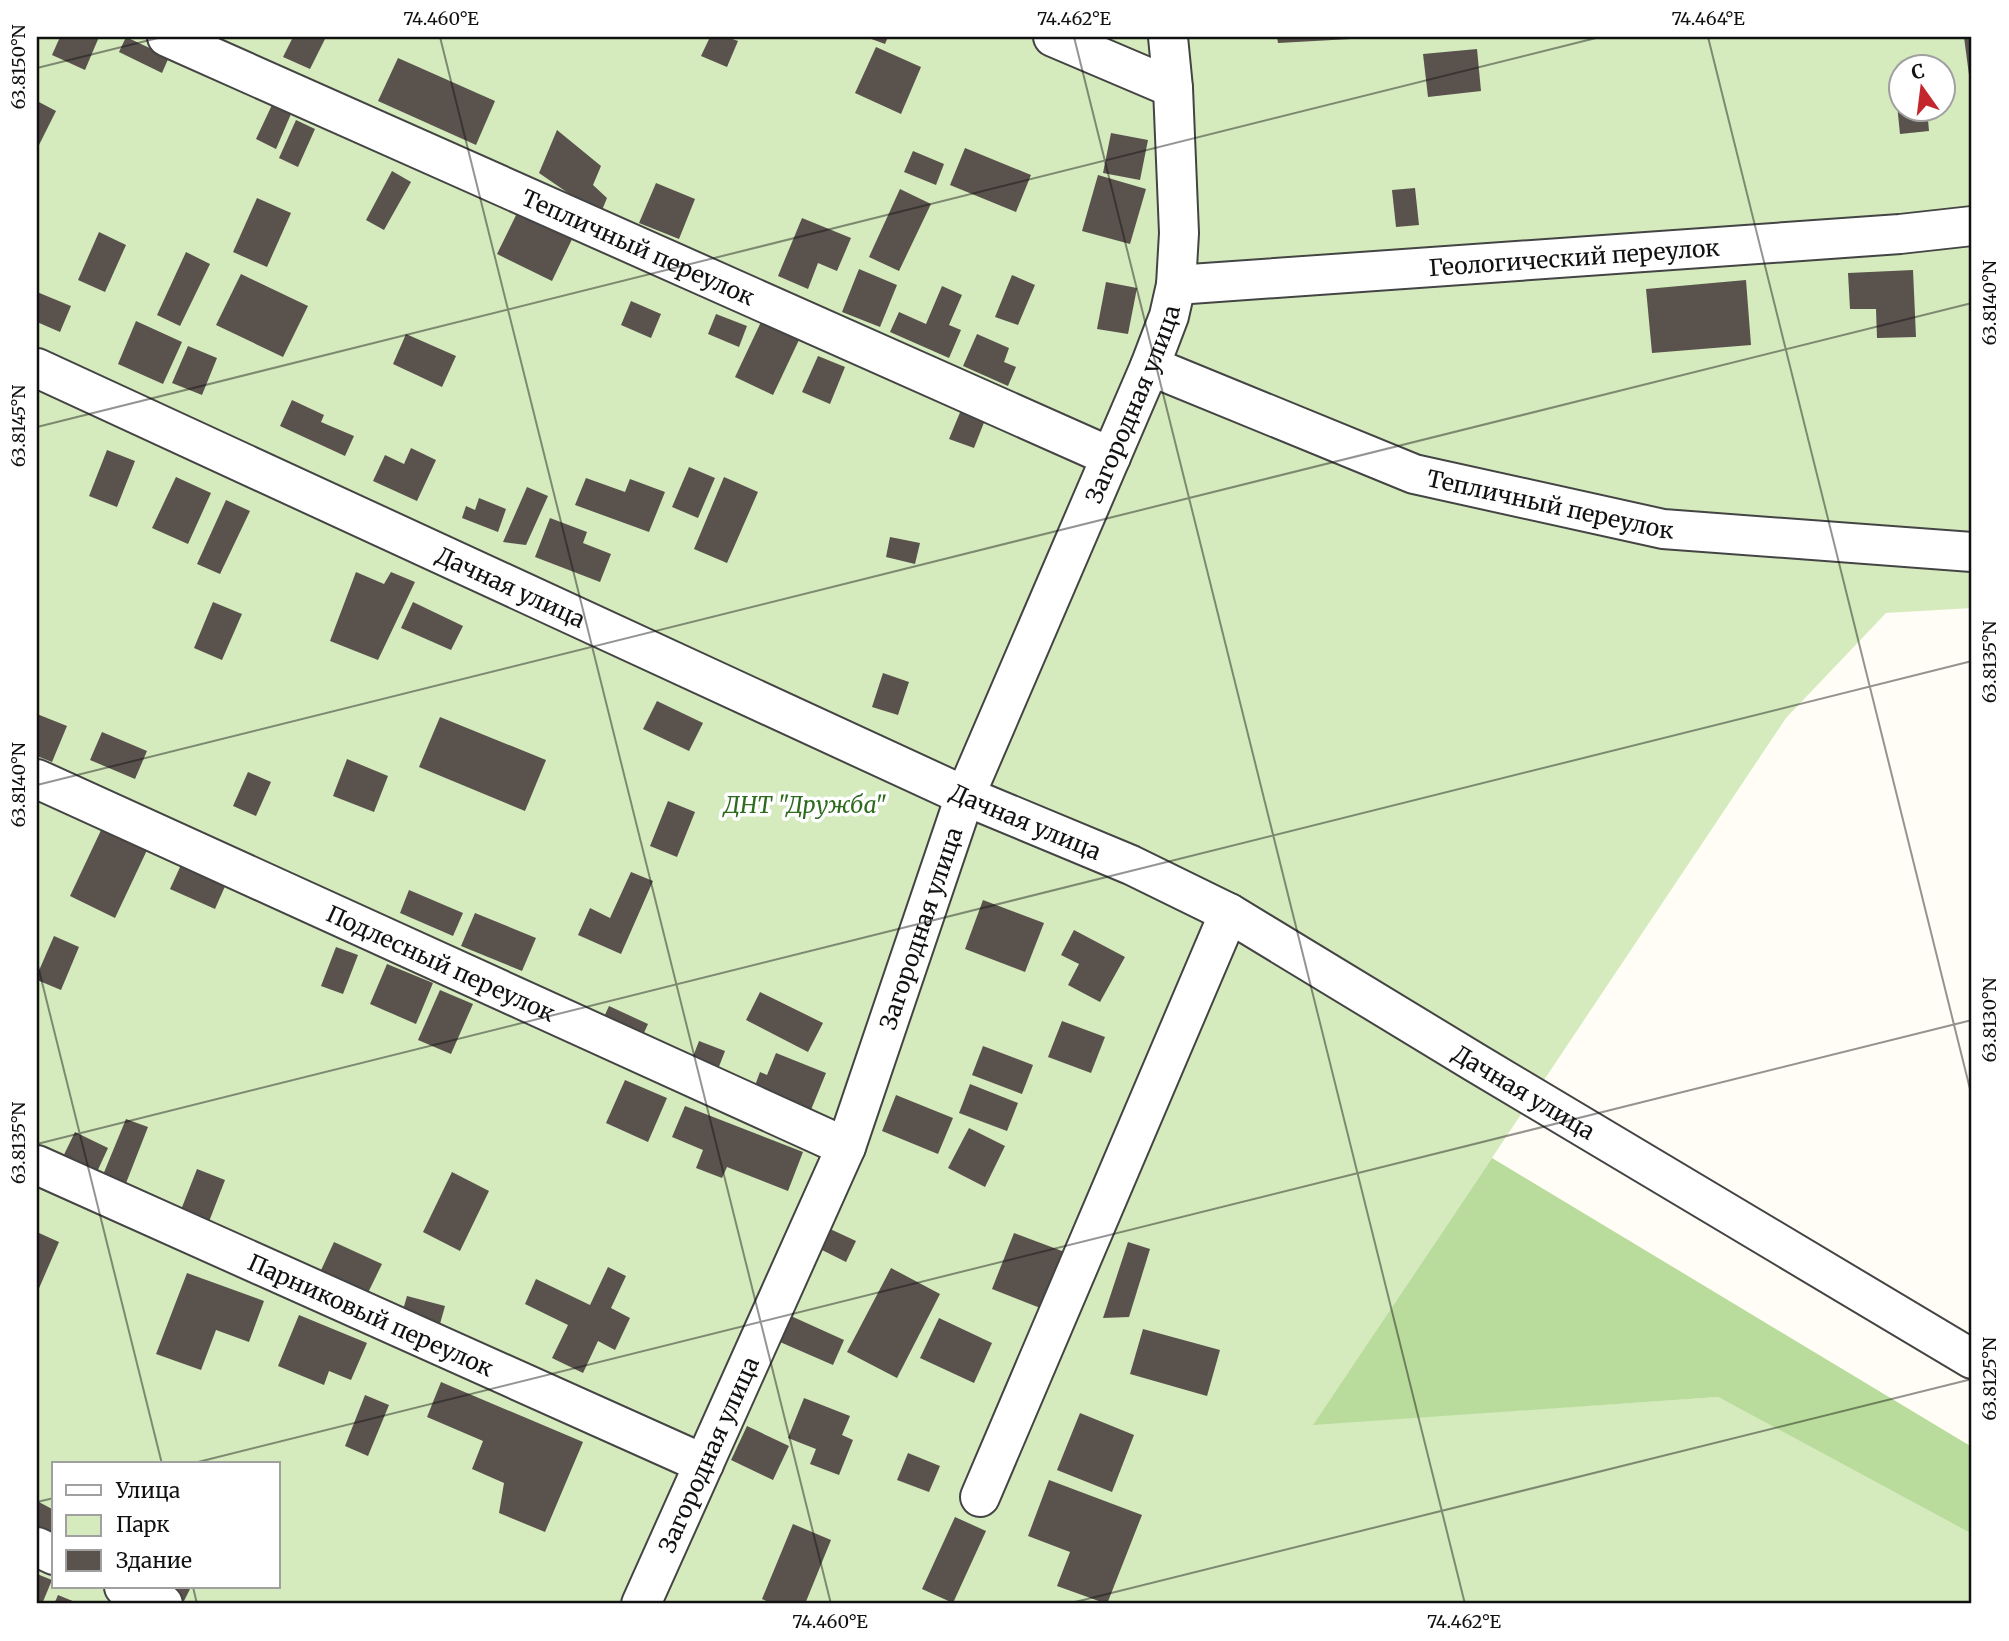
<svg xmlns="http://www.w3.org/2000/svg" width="2009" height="1641" viewBox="0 0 2009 1641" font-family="Merriweather,serif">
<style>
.green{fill:#d5ebbd;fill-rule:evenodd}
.forest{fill:#b9dc9c}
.building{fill:#5a524d}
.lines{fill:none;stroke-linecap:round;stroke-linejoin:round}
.minor-casing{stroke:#444;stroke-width:42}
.minor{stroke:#fff;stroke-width:38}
.ticks{fill:none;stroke:#111;stroke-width:2;stroke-opacity:0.45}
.labels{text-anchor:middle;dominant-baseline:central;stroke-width:7;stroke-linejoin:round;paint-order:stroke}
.street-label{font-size:23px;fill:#111;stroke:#fff}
.park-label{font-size:23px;font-style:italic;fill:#2f6b1f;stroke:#fff}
.neatline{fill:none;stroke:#111;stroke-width:2.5}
.ticks-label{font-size:18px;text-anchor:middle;fill:#111}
</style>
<rect width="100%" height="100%" fill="#fffdf5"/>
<path class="green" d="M37 37H1972V608L1886 613 1786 718 1314 1424 1718 1397 1972 1534V1604H37ZM1900 66H1942V108H1900ZM54 1464H278V1587H54Z"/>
<path class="forest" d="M1492 1158 1972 1447V1534L1718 1397 1313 1425Z"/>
<g class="building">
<path d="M60 37H99L85 70 52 55Z"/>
<path d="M126 37 169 57 162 73 119 52Z"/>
<path d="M293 37H326L310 69 283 57Z"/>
<path d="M710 37H727L738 41 727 67 701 56Z"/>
<path d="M866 37H888L885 44Z"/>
<path d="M1277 37H1351V39L1278 43Z"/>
<path d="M1964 37H1972V74L1969 75Z"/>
<path d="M876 47 921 67 901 114 855 93Z"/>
<path d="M1477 49 1481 91 1428 97 1423 54Z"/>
<path d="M398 58 495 101 476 145 378 101Z"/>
<path d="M1900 74V108H1927L1929 131 1900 134 1894 75Z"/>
<path d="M278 92 297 100 276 149 256 139Z"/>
<path d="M37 101 56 111 37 149Z"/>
<path d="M296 120 315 129 298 167 279 158Z"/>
<path d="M557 130 601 166 593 185 607 198 600 215 539 173Z"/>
<path d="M1111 133 1148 140 1140 180 1103 173Z"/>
<path d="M965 148 1031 175 1016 212 950 185Z"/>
<path d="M913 151 944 164 936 185 904 172Z"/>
<path d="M392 171 411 182 384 230 366 220Z"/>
<path d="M1098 175 1146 189 1130 244 1082 231Z"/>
<path d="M656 183 695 199 679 239 639 223Z"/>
<path d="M1415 188 1419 225 1396 227 1392 190Z"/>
<path d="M900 189 931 204 899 271 869 257Z"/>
<path d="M257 198 291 213 267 267 233 252Z"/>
<path d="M520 207 575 233 552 281 497 254Z"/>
<path d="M802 218 851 238 837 271 818 263 808 289 778 276Z"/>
<path d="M99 232 126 245 105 292 78 280Z"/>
<path d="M186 252 210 264 180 326 157 315Z"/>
<path d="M859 269 897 285 880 327 842 312Z"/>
<path d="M1913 270 1916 337 1877 338 1876 309H1850L1848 273Z"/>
<path d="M241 274 308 306 283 357 216 325Z"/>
<path d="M1012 275 1035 285 1018 325 995 317Z"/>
<path d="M1746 280 1751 345 1652 353 1646 289Z"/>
<path d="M1106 282 1137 288 1128 334 1097 329Z"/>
<path d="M942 286 962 295 949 325 961 330 949 358 890 332 899 312 926 324Z"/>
<path d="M37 292 71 306 60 332 37 322Z"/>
<path d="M631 301 661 314 651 338 621 325Z"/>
<path d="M716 314 747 326 739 347 708 334Z"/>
<path d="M136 321 182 342 163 384 118 364Z"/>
<path d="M761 322 799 340 773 395 735 377Z"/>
<path d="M406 334 456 356 442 387 393 364Z"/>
<path d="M977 334 1009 348 1004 362 1016 367 1008 386 963 366Z"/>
<path d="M188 346 217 358 202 395 172 383Z"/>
<path d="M818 356 845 367 830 404 802 392Z"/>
<path d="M292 400 324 415 321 422 354 436 345 456 280 426Z"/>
<path d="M961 410 985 420 974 448 949 439Z"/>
<path d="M411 448 436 460 417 501 373 481 385 455 404 464Z"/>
<path d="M107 450 135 461 117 507 89 496Z"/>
<path d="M689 467 715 478 698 518 672 507Z"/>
<path d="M176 477 211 493 188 544 152 528Z"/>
<path d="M724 477 758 492 727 563 694 549Z"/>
<path d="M586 478 625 492 630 479 665 492 649 532 575 505Z"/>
<path d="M527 487 548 496 526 545 503 542Z"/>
<path d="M479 498 506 509 498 532 462 518 466 506 475 510Z"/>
<path d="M226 500 250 511 220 574 197 564Z"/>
<path d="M550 518 587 532 583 543 611 554 600 582 535 557Z"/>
<path d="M890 537 920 543 915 564 886 557Z"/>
<path d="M356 572 384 584 391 572 415 582 378 660 330 641Z"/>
<path d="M213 602 242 614 222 660 194 648Z"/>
<path d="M413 602 463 626 451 650 401 628Z"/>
<path d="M883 673 909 682 898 715 872 707Z"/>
<path d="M657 701 703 723 689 751 643 729Z"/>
<path d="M37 714 67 726 52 762 37 756Z"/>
<path d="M440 717 546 760 525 811 419 767Z"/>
<path d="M102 732 147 751 135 779 90 760Z"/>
<path d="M347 759 388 776 374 812 333 796Z"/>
<path d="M248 772 271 782 256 816 233 806Z"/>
<path d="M668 801 695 812 677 857 650 846Z"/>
<path d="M103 826 148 848 115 918 70 896Z"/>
<path d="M181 865 226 884 215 909 170 889Z"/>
<path d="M631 872 653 881 621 954 578 935 590 908 610 918Z"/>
<path d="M409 890 463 913 453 936 400 913Z"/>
<path d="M983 900 1044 923 1025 972 965 949Z"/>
<path d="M475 913 536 938 522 971 461 946Z"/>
<path d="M1074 930 1125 957 1100 1002 1068 985 1079 964 1061 955Z"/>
<path d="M54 936 79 947 61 990 37 980V975Z"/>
<path d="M336 947 358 955 343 994 321 986Z"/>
<path d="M387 964 433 983 416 1024 370 1004Z"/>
<path d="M440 990 473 1004 451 1054 418 1040Z"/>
<path d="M760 992 823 1023 808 1052 746 1020Z"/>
<path d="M609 1006 648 1024 638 1046 599 1028Z"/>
<path d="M1062 1021 1105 1037 1091 1073 1048 1057Z"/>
<path d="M699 1041 725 1051 715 1077 689 1067Z"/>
<path d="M983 1046 1033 1065 1022 1094 972 1075Z"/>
<path d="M776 1053 826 1073 806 1122 750 1099 760 1072 767 1075Z"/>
<path d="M625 1080 667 1098 648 1142 606 1123Z"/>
<path d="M970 1084 1018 1103 1007 1131 959 1113Z"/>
<path d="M896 1095 953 1118 938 1154 882 1131Z"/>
<path d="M685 1106 803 1152 788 1191 727 1167 722 1178 696 1168 703 1150 672 1137Z"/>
<path d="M126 1119 148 1127 121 1196 98 1187Z"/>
<path d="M969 1128 1005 1146 985 1187 948 1168Z"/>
<path d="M75 1132 108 1148 91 1185 57 1169Z"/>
<path d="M197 1169 225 1180 205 1232 177 1220Z"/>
<path d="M452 1172 489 1191 460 1251 423 1232Z"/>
<path d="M828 1228 856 1241 846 1262 818 1248Z"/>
<path d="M39 1233 59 1242 37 1293V1237Z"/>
<path d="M1014 1233 1070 1254 1048 1311 992 1289Z"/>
<path d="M334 1242 382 1264 364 1301 317 1279Z"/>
<path d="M1128 1242 1150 1249 1129 1317 1103 1318Z"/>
<path d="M608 1267 626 1276 611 1308 630 1318 615 1350 598 1341 583 1373 552 1358 568 1325 525 1304 536 1279 590 1305Z"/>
<path d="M891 1268 940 1294 897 1378 847 1352Z"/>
<path d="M187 1273 264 1301 249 1342 216 1330 201 1370 156 1354Z"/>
<path d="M407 1296 445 1306 438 1331 400 1320Z"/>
<path d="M299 1315 367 1343 351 1380 329 1371 324 1385 278 1366Z"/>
<path d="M791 1316 844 1340 833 1365 780 1342Z"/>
<path d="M939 1318 992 1343 974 1383 920 1358Z"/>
<path d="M1143 1329 1220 1350 1207 1396 1130 1374Z"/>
<path d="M441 1382 583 1442 545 1532 499 1513 504 1483 472 1469 483 1441 427 1417Z"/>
<path d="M365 1395 389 1405 368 1456 345 1446Z"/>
<path d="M804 1398 850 1416 842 1435 853 1440 839 1475 810 1464 816 1449 788 1438Z"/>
<path d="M1080 1413 1134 1435 1112 1492 1057 1470Z"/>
<path d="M747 1426 789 1446 773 1480 731 1460Z"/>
<path d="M908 1453 940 1466 929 1492 897 1480Z"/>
<path d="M1049 1480 1142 1515 1107 1604 1057 1586 1070 1552 1028 1536Z"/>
<path d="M37 1501 54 1510V1543L37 1535Z"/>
<path d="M955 1517 986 1531 953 1603 922 1589Z"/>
<path d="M793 1524 831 1540 805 1604H773L762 1599Z"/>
<path d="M37 1574 52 1580 42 1604H37Z"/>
<path d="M155 1587H191L184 1601Z"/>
<path d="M58 1595 80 1604H54Z"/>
</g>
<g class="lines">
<g class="minor-casing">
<g id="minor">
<path id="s1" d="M167 37 1111 457"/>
<path d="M1053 37 1173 88"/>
<path id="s2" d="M1176 285 1900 234 1972 226"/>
<path id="s3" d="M1150 366 1414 474 1663 529 1972 552"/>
<path id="s4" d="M37 368 965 796 1131 865 1229 913 1476 1063 1972 1359"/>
<path id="s5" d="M37 779 846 1147"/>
<path id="s6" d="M37 1165 704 1464"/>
<path d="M980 1497 1229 913"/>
<path d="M37 1547 54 1555"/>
<path d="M124 1587 163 1604"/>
<path id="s7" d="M641 1604 846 1147 965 796 1150 366 1169 316 1176 285 1179 233 1173 88 1168 37"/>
</g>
</g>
<use href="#minor" class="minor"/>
</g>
<path class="ticks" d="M440 37 831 1604M1074 37 1465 1604M1708 37 1972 1097M37 68 162 37M37 427 1600 37M37 785 1972 303M37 962 162 1464M37 1144 1972 661M190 1464 1972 1020M37 1502 54 1498M193 1587 197 1604M1067 1604 1972 1379"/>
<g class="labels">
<g class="street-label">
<text stroke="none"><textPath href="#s1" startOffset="516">Тепличный переулок</textPath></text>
<text stroke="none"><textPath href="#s2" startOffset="399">Геологический переулок</textPath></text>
<text stroke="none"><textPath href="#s7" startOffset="1298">Загородная улица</textPath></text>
<text stroke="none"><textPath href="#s3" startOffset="425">Тепличный переулок</textPath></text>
<text stroke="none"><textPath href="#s4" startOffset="522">Дачная улица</textPath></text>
<text stroke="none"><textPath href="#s4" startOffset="1088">Дачная улица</textPath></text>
<text stroke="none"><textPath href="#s7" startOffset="732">Загородная улица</textPath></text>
<text stroke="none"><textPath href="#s5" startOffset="444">Подлесный переулок</textPath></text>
<text stroke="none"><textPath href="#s4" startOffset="1656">Дачная улица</textPath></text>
<text stroke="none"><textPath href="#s6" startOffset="366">Парниковый переулок</textPath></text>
<text stroke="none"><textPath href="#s7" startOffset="164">Загородная улица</textPath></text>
</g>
<g class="park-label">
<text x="805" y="804">ДНТ "Дружба"</text>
</g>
</g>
<rect width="2009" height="1641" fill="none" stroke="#ffffff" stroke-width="77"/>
<rect x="52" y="1462" width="228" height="126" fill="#ffffff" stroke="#a0a0a0" stroke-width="2"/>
<rect x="66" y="1485" width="35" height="10" fill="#ffffff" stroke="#a0a0a0" stroke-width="2"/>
<text x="116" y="1498" font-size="21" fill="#111111">Улица</text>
<rect x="66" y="1515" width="35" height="21" fill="#d5ebbd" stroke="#a0a0a0" stroke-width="2"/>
<text x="116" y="1532" font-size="21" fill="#111111">Парк</text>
<rect x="66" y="1550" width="35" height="21" fill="#5a524d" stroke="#a0a0a0" stroke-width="2"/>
<text x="116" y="1568" font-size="21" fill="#111111">Здание</text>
<g transform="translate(1922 88) rotate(346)"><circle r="33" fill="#ffffff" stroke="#a0a0a0" stroke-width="2"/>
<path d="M0-5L12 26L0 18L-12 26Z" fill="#c4262e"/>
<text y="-10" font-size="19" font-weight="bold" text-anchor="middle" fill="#111111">С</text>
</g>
<rect x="38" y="38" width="1932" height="1564" class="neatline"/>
<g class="ticks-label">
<text x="441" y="25">74.460°E</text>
<text x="1074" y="25">74.462°E</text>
<text x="1708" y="25">74.464°E</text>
<text transform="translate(19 67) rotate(-90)" y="6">63.8150°N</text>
<text transform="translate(1990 303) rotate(-90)" y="6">63.8140°N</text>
<text transform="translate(19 426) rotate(-90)" y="6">63.8145°N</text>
<text transform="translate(1990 662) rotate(-90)" y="6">63.8135°N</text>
<text transform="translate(19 785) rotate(-90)" y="6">63.8140°N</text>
<text transform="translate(1990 1020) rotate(-90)" y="6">63.8130°N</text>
<text transform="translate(19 1143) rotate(-90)" y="6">63.8135°N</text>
<text transform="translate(1990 1379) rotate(-90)" y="6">63.8125°N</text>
<text x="830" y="1628">74.460°E</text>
<text x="1464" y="1628">74.462°E</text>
</g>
</svg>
